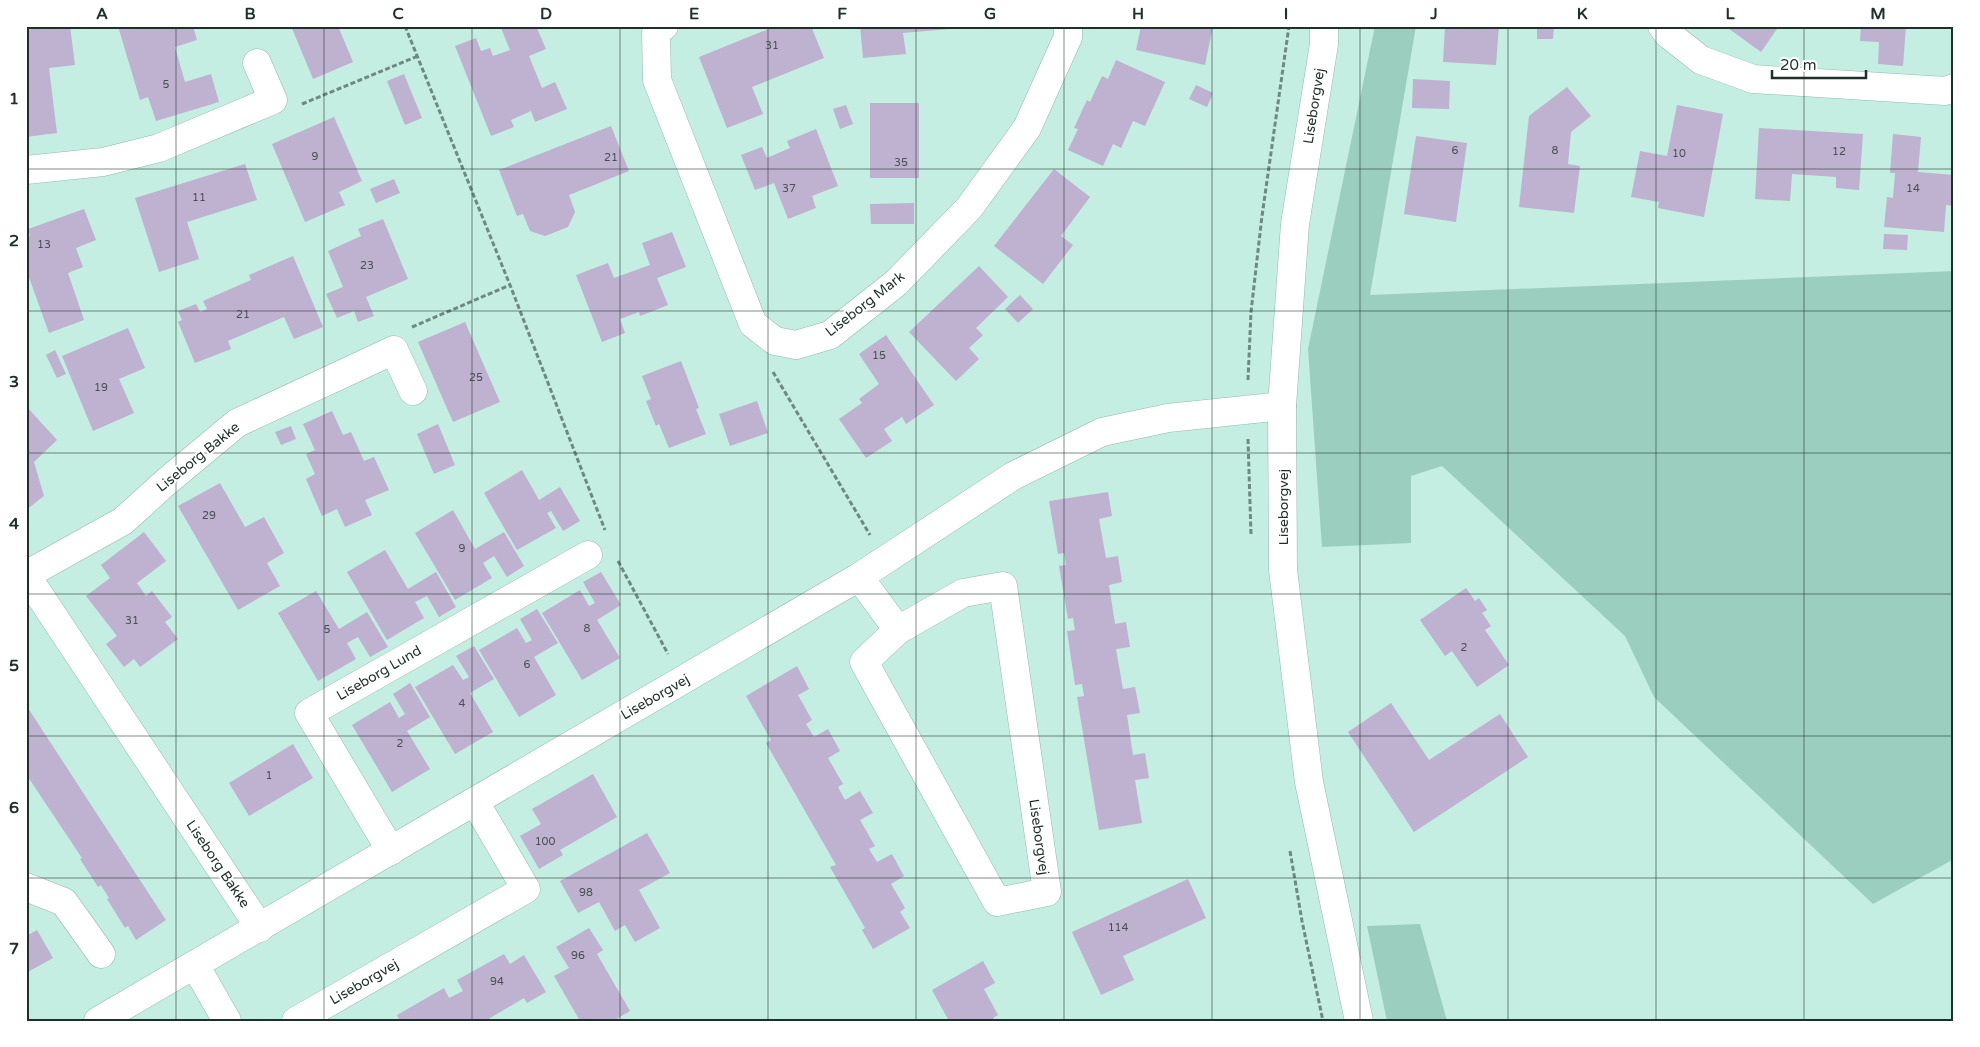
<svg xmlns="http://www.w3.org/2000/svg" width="1980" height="1047" viewBox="0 0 1980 1047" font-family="'Varela Round',sans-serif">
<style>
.green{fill:#9bcebf}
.building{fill:#bfb1d0}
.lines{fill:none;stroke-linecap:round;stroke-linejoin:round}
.street-casing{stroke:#91baae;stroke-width:29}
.secondary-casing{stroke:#91baae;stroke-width:29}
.path{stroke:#6d8980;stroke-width:3;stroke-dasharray:5 2.5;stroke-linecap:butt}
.street{stroke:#fff;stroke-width:28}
.secondary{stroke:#fff;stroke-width:28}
.grid{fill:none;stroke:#1f2f2a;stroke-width:1;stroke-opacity:0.55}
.labels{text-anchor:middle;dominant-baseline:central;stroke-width:4;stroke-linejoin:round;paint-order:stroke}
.number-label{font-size:11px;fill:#475054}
.street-label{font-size:14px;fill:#1f2f2a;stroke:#fff}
.neatline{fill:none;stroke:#1f2f2a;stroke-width:2}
.grid-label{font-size:16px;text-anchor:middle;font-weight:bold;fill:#1f2f2a}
</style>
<rect width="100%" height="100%" fill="#c4eee1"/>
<g class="green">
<path d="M1375 26H1416L1370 295 1954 271V859L1873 904 1654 697 1625 636 1442 466 1411 476V543L1322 547 1308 349Z"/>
<path d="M1420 924 1447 1021H1387L1367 926Z"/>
</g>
<g class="building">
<path d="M58 26H70L75 65 49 68 57 133 26 137V30Z"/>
<path d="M118 26H193L197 40 175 47 185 82 211 74 219 102 156 121 148 97 140 100Z"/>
<path d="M291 26H338L353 62 313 79Z"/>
<path d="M506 26H536L546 49 529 56 542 88 555 82 567 109 535 122 531 111 511 120 514 127 491 136 455 46 476 38 481 51 490 48 493 56 510 50 501 28Z"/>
<path d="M776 26H811L824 58 752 87 763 114 727 128 699 57Z"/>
<path d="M860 26H961V28L903 33 906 54 863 58Z"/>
<path d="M1141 26H1213L1205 65 1136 50Z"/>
<path d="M1445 26H1499L1496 65 1443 62Z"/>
<path d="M1537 26H1554L1553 39H1537Z"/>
<path d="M1725 26H1779L1761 52Z"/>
<path d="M1861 26H1906L1903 66 1878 64 1879 42 1860 41Z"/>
<path d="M1116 60 1165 82 1145 126 1133 121 1121 148 1113 144 1103 166 1068 150 1078 129 1074 128 1087 100 1090 102 1102 76 1108 79Z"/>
<path d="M404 74 422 118 405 125 387 81Z"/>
<path d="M1413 79 1450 81 1449 109 1412 108Z"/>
<path d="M1196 85 1213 93 1207 107 1189 99Z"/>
<path d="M1567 87 1591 116 1571 132 1568 164 1580 166 1574 213 1519 207 1529 116Z"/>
<rect x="870" y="103" width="49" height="75"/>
<path d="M846 105 853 124 840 129 833 109Z"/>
<path d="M1677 105 1723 114 1704 217 1658 208 1659 202 1631 197 1640 151 1667 156Z"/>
<path d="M334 117 362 181 339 192 345 205 305 222 272 144Z"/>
<path d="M611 126 629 171 569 195 575 212 568 227 545 236 530 231 523 214 517 216 499 170Z"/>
<path d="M1759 128 1863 134 1859 190 1836 188V177L1792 174 1790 201 1755 199Z"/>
<path d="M816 129 838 186 812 196 816 208 788 219 774 183 755 190 741 155 762 147 767 158 790 148 787 141Z"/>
<path d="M1893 134 1921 137 1918 172 1954 175V206L1946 205 1944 232 1884 227 1887 197 1893 198 1895 173H1890Z"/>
<path d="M1416 136 1467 143 1456 222 1404 214Z"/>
<path d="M245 164 257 200 187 222 199 259 159 272 135 198Z"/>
<path d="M1054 169 1090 197 1061 236 1073 245 1043 284 994 246Z"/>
<path d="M394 179 400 193 376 203 370 189Z"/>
<path d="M914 203V224H871L870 204Z"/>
<path d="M84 209 96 240 76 248 83 267 68 273 84 320 49 333 26 269V238L30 236 28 229Z"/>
<path d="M383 219 408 279 366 297 374 316 358 322 354 311 337 318 326 294 343 287 328 251 361 236 358 229Z"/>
<path d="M672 232 686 267 657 278 668 305 640 316 639 312 620 319 625 333 602 342 576 275 608 263 614 278 650 265 642 243Z"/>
<path d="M1884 234 1908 235 1907 250 1883 249Z"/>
<path d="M293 256 323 327 294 339 284 317 228 341 231 349 195 363 178 322 182 320 178 311 196 304 200 312 207 309 203 301 251 280 249 275Z"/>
<path d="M979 266 1008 297 976 328 983 335 969 348 979 359 956 381 909 332Z"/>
<path d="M1020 295 1033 309 1018 323 1005 309Z"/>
<path d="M465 322 500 402 453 422 418 342Z"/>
<path d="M128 328 145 368 119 379 134 413 93 431 62 356Z"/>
<path d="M886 335 934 405 906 424 902 417 884 429 892 441 866 458 839 419 862 403 859 399 879 384 859 354Z"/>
<path d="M55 350 66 374 57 378 46 355Z"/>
<path d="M681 361 699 408 696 409 706 434 669 448 659 424 656 426 646 401 651 399 642 376Z"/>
<path d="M757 401 768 433 730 446 719 414Z"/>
<path d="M26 406 57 440 34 462 44 496 26 510Z"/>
<path d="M332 411 343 435 351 432 364 461 374 457 389 490 365 500 372 515 345 527 337 509 322 516 306 479 315 474 306 454 315 450 303 424Z"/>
<path d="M438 424 455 465 434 474 417 434Z"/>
<path d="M291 426 296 439 281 445 275 432Z"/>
<path d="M522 470 539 500 560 487 580 521 563 531 551 511 547 513 556 528 517 550 484 493Z"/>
<path d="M220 483 245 527 264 517 284 553 267 563 280 586 238 610 178 506Z"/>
<path d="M1108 492 1112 516 1099 519 1106 558 1118 556 1122 582 1109 585 1115 624 1126 622 1130 647 1116 649 1123 689 1135 687 1140 713 1127 715 1133 755 1145 753 1149 778 1135 780 1142 823 1099 830 1077 697 1084 696 1082 684 1075 685 1067 631 1075 630 1073 618 1068 619 1059 566 1066 565 1064 553 1058 554 1049 501Z"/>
<path d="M453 510 475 549 504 532 524 566 507 577 494 556 483 563 492 578 455 600 415 533Z"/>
<path d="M144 532 166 561 137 583 146 596 152 591 172 617 165 622 178 639 140 667 134 659 124 667 106 644 117 636 86 596 110 578 101 565Z"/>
<path d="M385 550 408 589 436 572 456 607 439 617 427 596 415 602 424 618 387 640 347 572Z"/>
<path d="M601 572 621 605 597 620 620 658 582 680 542 613 580 590 589 606 595 603 583 582Z"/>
<path d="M1466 588 1475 601 1479 598 1487 610 1482 613 1491 626 1485 630 1509 665 1477 687 1452 651 1445 656 1420 620Z"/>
<path d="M316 591 339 629 367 612 388 647 370 657 358 637 347 643 356 659 318 681 278 613Z"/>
<path d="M537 609 558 643 534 657 556 695 519 717 479 650 517 628 526 643 532 640 520 619Z"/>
<path d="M474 646 494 679 470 693 493 732 455 754 415 687 453 665 463 680 469 677 456 656Z"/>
<path d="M797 666 809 689 798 695 812 720 806 724 814 737 828 729 840 751 828 758 843 784 838 787 845 800 860 791 873 813 860 820 875 846 869 849 877 862 892 854 904 876 891 884 905 908 900 912 910 928 873 949 862 930 865 928 830 867 836 865 766 743 771 740 746 696Z"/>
<path d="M410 683 430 717 407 731 430 769 392 792 352 725 390 702 399 718 405 714 393 694Z"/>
<path d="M1391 703 1429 760 1500 714 1528 757 1414 832 1348 732Z"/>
<path d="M26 705 166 920 136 940 128 926 125 928 107 899 109 898 101 885 98 887 80 859 82 858 26 774Z"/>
<path d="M293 744 313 778 249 816 229 783Z"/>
<path d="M593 774 617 817 560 850 563 855 539 869 520 836 541 824 532 809Z"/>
<path d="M647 833 670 873 639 890 660 928 635 942 625 925 615 931 599 902 578 913 560 881Z"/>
<path d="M1188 879 1206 918 1123 956 1134 980 1101 995 1072 932Z"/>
<path d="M589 928 603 950 597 954 630 1011 613 1021H580L554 976 569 968 556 947Z"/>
<path d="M37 930 53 958 26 973V936Z"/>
<path d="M504 954 510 964 524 955 546 992 527 1003 524 998 485 1021H400L397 1015 444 988 449 998 463 991 457 980Z"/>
<path d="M983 961 995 983 984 989 998 1015 993 1018 995 1021H949L932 990Z"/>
</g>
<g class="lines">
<g class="street-casing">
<g id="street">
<path d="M664 26 656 33 657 80 753 324 775 341 796 345 830 335 896 283 969 208 1027 128 1068 37V26"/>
<path d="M1662 26 1668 34 1701 60 1753 79 1945 91 1954 88"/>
<path d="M26 170 103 162 159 148 273 100 257 63"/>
<path d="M26 575 123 521 166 482 237 423 394 350 413 391"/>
<path d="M26 575 260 928"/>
<path d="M859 577 898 630 864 662 997 902 1047 892 1003 586 963 593 898 630"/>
<path d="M391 851 309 713 588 555"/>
<path d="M26 887 64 902 101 954"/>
<path d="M195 965 227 1021"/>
<path d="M98 1021 859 577 1013 476 1102 432 1168 418 1282 406"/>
<path d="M296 1021 526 889 475 802"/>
</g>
</g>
<g class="secondary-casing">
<path id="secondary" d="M1324 26V44L1295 224 1282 406 1283 570 1309 782 1359 1021"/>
</g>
<g class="path">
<path d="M405 26 510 285 605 530"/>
<path d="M302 104 418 56"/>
<path d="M412 327 510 285"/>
<path d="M773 372 870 535"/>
<path d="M1248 380 1251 312 1262 216 1289 26"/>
<path d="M1248 439 1251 535"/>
<path d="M618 561 668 654"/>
<path d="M1290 851 1302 921 1323 1021"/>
</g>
<use href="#street" class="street"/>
<use href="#secondary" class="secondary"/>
</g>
<path class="grid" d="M176 26V1021M324 26V1021M472 26V1021M620 26V1021M768 26V1021M916 26V1021M1064 26V1021M1212 26V1021M1360 26V1021M1508 26V1021M1656 26V1021M1804 26V1021M26 169H1954M26 311H1954M26 453H1954M26 594H1954M26 736H1954M26 878H1954"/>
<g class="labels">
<g class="number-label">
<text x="772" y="45">31</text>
<text x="166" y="84">5</text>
<text x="1455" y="150">6</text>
<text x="1555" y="150">8</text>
<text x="1839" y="151">12</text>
<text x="1679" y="153">10</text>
<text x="315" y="156">9</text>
<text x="611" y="157">21</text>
<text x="901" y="162">35</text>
<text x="789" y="188">37</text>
<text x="1913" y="188">14</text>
<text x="199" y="197">11</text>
<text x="44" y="244">13</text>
<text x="367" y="265">23</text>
<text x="243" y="314">21</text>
<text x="879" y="355">15</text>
<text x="476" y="377">25</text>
<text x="101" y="387">19</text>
<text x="209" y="515">29</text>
<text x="462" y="548">9</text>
<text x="132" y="620">31</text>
<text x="587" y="628">8</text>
<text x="327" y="629">5</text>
<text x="1464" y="647">2</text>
<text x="527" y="664">6</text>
<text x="462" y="703">4</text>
<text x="400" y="743">2</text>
<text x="269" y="775">1</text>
<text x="545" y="841">100</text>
<text x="586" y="892">98</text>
<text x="1118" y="927">114</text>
<text x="578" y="955">96</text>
<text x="497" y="981">94</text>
</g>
<g class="street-label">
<text transform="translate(1314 106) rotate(-81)">Liseborgvej</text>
<text transform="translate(865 304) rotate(-38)">Liseborg Mark</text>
<text transform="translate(198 457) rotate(-39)">Liseborg Bakke</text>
<text transform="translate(1283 507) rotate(-90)">Liseborgvej</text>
<text transform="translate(379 673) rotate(-30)">Liseborg Lund</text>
<text transform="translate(655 697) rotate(-30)">Liseborgvej</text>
<text transform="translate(1039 837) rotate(82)">Liseborgvej</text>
<text transform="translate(218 864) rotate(56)">Liseborg Bakke</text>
<text transform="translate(364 982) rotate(-30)">Liseborgvej</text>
</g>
</g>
<rect width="1980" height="1047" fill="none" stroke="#ffffff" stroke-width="55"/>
<path d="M1772 70v8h94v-8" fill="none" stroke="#1f2f2a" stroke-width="2.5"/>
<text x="1780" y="70" font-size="15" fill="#1f2f2a" stroke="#ffffff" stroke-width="4" paint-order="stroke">20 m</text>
<rect x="28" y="28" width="1924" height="992" class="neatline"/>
<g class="grid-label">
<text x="102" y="19">A</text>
<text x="250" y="19">B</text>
<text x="398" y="19">C</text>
<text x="546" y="19">D</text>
<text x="694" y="19">E</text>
<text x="842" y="19">F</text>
<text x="990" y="19">G</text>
<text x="1138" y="19">H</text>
<text x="1286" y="19">I</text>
<text x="1434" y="19">J</text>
<text x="1582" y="19">K</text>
<text x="1730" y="19">L</text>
<text x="1878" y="19">M</text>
<text x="14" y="104">1</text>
<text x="14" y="246">2</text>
<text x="14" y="387">3</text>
<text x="14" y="529">4</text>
<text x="14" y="671">5</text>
<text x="14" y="813">6</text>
<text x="14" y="954">7</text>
</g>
</svg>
